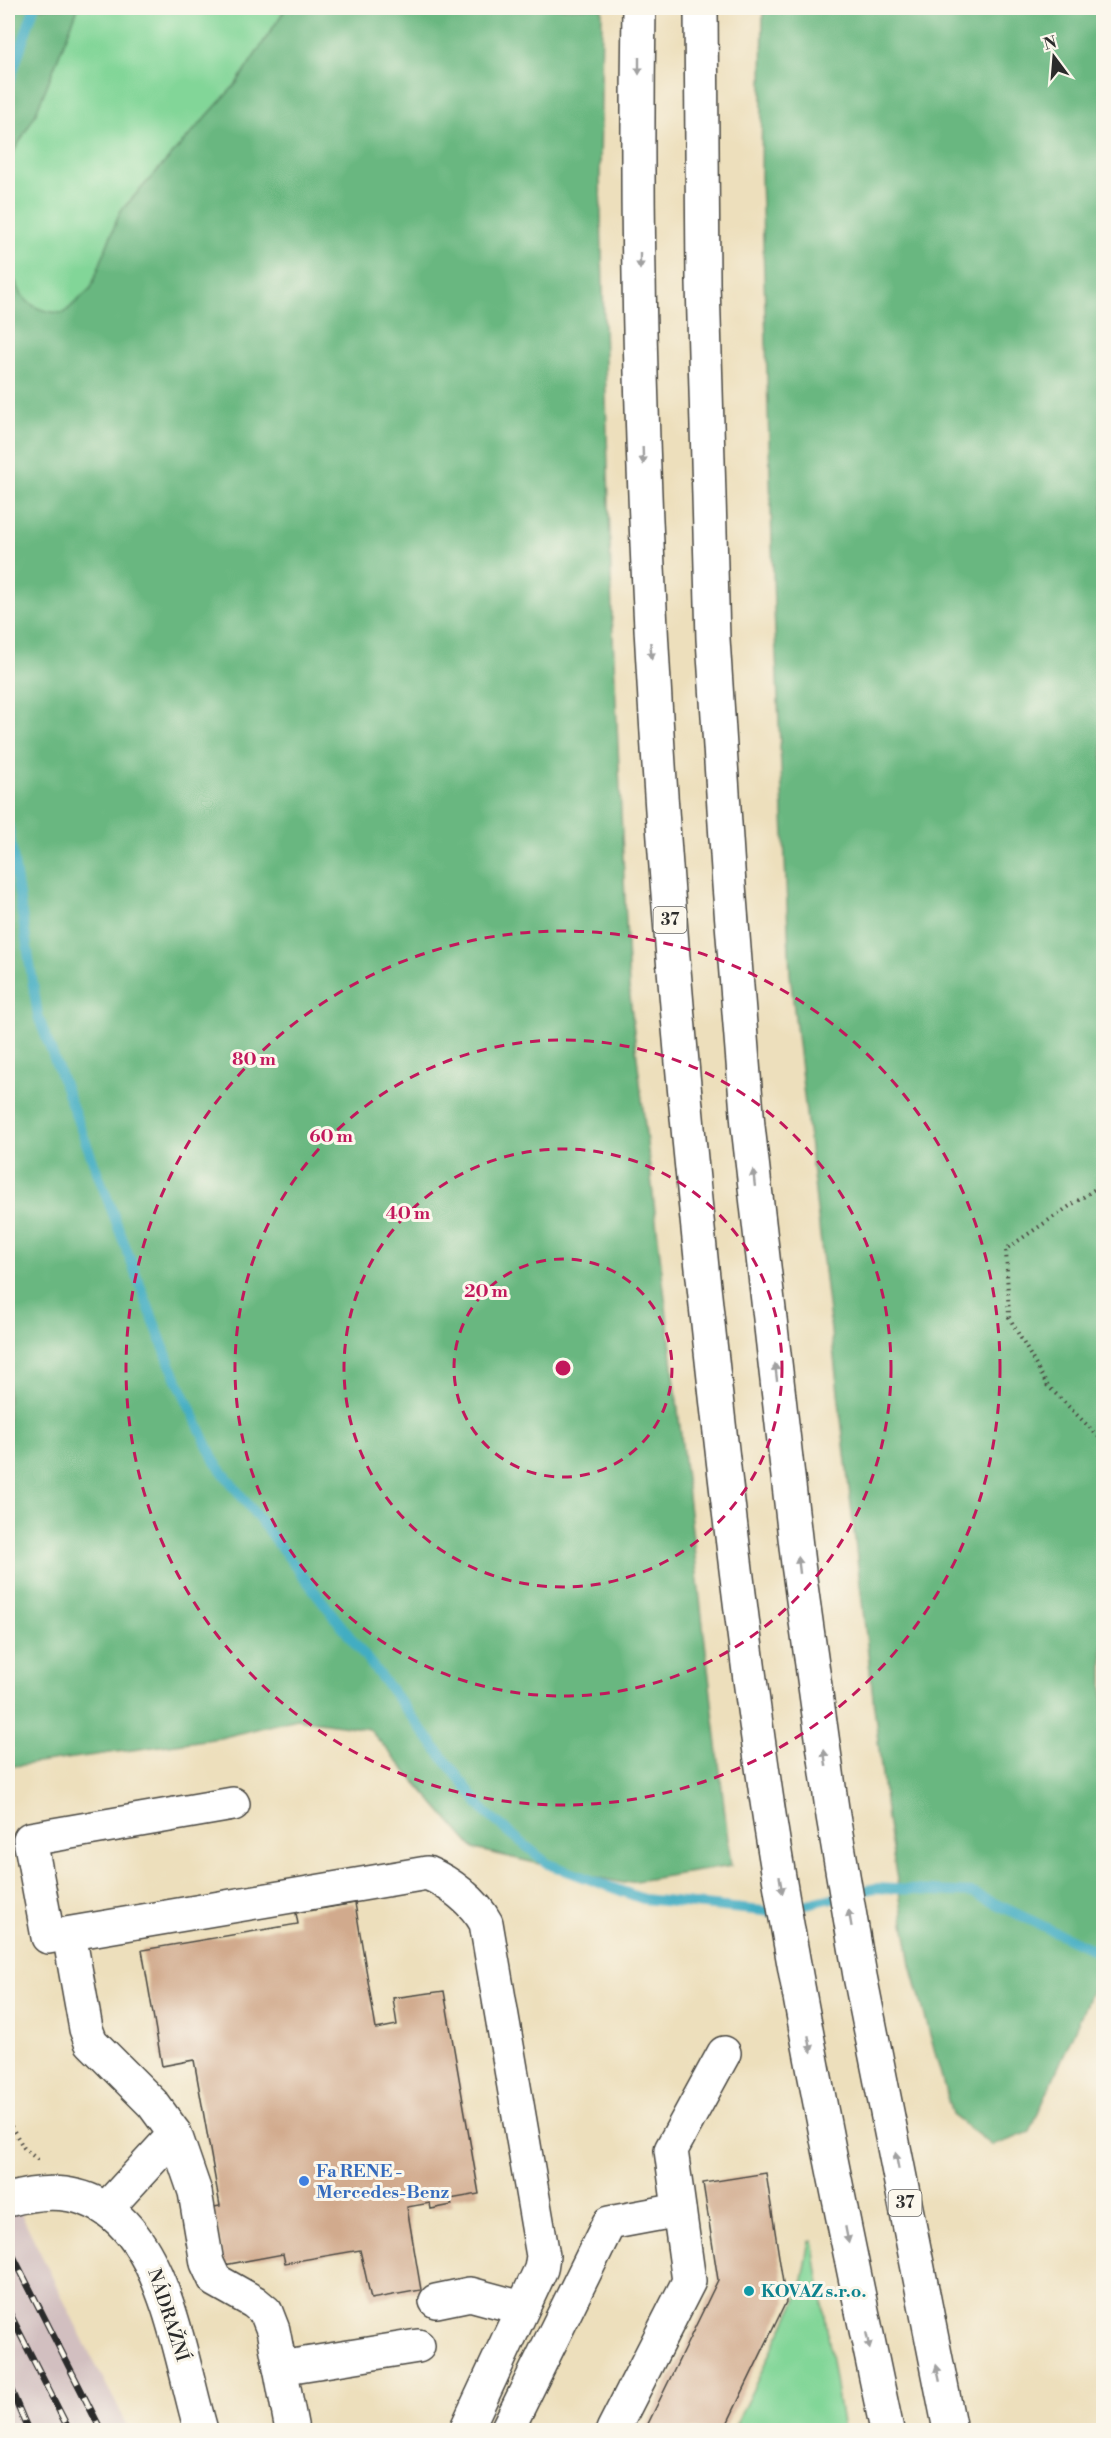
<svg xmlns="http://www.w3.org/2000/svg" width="1111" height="2438" viewBox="0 0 1111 2438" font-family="'Libre Bodoni',serif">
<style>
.industrial{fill:#d2bfc0}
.green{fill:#82d698;stroke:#568062;stroke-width:1.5}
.forest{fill:#69b780;stroke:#4a7156;stroke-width:1.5}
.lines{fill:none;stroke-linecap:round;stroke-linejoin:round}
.stream{stroke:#43adc2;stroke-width:10}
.building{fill:#d1aa8d}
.minor-casing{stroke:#484641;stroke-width:36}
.major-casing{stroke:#484641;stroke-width:36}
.path{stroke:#484641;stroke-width:4;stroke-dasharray:1.5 4.5;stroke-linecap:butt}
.minor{stroke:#fff;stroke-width:33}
.major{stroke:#fff;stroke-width:33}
.rail-casing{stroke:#2b2b2b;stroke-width:7}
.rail{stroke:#fbf7ec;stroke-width:4.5;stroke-dasharray:14;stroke-linecap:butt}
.oneway{fill:#a0a0a0}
.ring{fill:none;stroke:#c2185b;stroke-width:3;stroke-dasharray:10 8}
.shop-dot{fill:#3f7fe0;stroke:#fbf7ec;stroke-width:2}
.culture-dot{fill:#0f9aa8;stroke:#fbf7ec;stroke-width:2}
.labels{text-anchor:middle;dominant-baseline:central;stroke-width:6;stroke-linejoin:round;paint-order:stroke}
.shield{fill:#fbf7ec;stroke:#696865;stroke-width:1.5}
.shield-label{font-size:16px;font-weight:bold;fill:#2b2b2b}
.shop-label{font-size:18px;font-weight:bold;fill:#366cbe;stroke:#fbf7ec;text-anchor:start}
.culture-label{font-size:18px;font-weight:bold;fill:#0d838f;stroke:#fbf7ec;text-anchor:start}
.street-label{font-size:18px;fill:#2b2b2b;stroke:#fbf7ec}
.centre{fill:#c2185b;stroke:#fbf7ec;stroke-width:3}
.ring-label{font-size:18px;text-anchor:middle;font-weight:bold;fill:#c2185b;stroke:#fbf7ec;stroke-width:6;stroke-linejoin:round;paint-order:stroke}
</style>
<rect width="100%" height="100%" fill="#fbf7ec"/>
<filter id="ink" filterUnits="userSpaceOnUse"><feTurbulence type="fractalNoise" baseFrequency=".0167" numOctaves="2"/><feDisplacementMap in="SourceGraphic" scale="12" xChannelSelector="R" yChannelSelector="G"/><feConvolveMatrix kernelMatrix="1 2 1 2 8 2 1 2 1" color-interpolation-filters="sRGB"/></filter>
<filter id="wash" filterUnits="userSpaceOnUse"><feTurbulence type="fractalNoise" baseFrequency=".008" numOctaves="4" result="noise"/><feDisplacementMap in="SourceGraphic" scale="24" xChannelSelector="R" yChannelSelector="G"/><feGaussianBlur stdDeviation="1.35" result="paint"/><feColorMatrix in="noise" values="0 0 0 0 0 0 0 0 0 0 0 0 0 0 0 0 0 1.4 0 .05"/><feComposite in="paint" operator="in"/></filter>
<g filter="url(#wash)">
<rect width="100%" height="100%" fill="#eddfbc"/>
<path class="industrial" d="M8 2187 90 2354 130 2430H8Z"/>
<g class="green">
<path d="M78 8H286L236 84 120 212 91 288 64 313 42 312 24 299 8 266V162L35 115Z"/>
<path d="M813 2240 843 2430H733L801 2291 810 2241Z"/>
</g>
<g class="forest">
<path d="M8 8H78L35 115 8 162Z"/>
<path d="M286 8H602L600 178 612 614 629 988 731 1866 623 1883 474 1849 369 1729 297 1719 220 1738 8 1767V266C20 297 28 312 64 313L91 288 120 212 236 84Z"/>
<path d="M763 8H1103V1965L1030 2132 993 2146 952 2115 911 1965 887 1819 790 974 774 608 761 176Z"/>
</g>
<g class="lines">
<g class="stream">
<path d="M8 86 34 8"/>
<path d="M8 825 38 1016 170 1364 215 1462 486 1813 548 1864 643 1899 773 1912 875 1888 973 1893 1104 1955"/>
</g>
</g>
<g id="blocks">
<g class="building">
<path d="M355 1903 376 2029 397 2025 393 1998 444 1991 479 2194 450 2199 452 2205 431 2209 430 2203 407 2207 421 2290 371 2299 360 2250 285 2263 283 2254 224 2265 214 2207 220 2206 194 2060 162 2066 142 1950 298 1924 296 1913Z"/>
<path d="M766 2173 786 2302 724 2430H645L718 2280 703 2183Z"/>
</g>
</g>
</g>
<g filter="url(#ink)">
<use href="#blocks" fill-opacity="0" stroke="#484641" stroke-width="1.5"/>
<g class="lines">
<g class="minor-casing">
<g id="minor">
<path d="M233 1804 30 1839 48 1937 427 1873C449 1882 475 1902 486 1923L543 2256 541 2269 466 2430"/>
<path d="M69 1934 86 2029 91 2042 153 2104 175 2134 195 2192 207 2263 215 2280 254 2302 266 2312 273 2330 292 2430"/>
<path d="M8 2200C157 2157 172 2331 201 2430"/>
<path d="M106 2209 175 2134"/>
<path d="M436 2301 470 2294 522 2308"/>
<path d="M280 2368 418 2346"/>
<path d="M507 2430 609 2223 679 2210"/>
<path d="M613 2430 689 2281 671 2150 724 2053"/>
</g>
</g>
<g class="major-casing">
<g id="major">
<path d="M639 8C632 429 658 850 702 1268 722 1455 743 1643 771 1828 803 2030 845 2231 887 2430"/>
<path d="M701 8 703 283 713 639 729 885 748 1126 798 1564 833 1816 860 1976 950 2430"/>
</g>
</g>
<g class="path">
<path d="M1104 1183 1006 1249 1009 1317 1047 1385 1104 1442"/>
<path d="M8 2121 24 2148 38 2160"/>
</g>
<use href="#minor" class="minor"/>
<use href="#major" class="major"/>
<g class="rail-casing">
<g id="rail">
<path d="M8 2246 101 2430"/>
<path d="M8 2310 69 2430"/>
<path d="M8 2383 28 2430"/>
</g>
</g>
<use href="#rail" class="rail"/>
</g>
<defs><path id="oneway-solid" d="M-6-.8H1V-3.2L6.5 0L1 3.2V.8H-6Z" transform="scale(1.5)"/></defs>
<g class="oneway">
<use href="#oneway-solid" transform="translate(639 66) rotate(90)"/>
<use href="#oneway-solid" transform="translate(640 261) rotate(90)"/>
<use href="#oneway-solid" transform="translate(643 456) rotate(88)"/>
<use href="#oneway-solid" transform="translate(651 651) rotate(86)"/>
<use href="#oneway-solid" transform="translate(754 1178) rotate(-96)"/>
<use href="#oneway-solid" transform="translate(776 1372) rotate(-97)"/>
<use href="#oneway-solid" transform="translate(799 1565) rotate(-97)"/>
<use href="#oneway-solid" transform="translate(825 1758) rotate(-98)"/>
<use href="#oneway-solid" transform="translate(781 1885) rotate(80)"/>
<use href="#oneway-solid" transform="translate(850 1918) rotate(-100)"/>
<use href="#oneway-solid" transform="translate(810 2044) rotate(79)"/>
<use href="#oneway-solid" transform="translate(897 2161) rotate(-101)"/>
<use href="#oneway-solid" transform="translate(847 2235) rotate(79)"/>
<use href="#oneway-solid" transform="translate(868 2341) rotate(78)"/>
<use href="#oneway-solid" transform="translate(938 2373) rotate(-102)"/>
</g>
</g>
<g class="ring">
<circle cx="563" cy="1368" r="109"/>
<circle cx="563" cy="1368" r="219"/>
<circle cx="563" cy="1368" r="328"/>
<circle cx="563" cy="1368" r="437"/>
</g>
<circle class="shop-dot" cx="304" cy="2181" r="6"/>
<circle class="culture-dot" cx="749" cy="2291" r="6"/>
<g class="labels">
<g class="shield">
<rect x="653.5" y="907" width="33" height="26" rx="4.5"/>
<rect x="888.5" y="2190" width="33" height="26" rx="4.5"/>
</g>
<g class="shield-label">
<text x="670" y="920">37</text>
<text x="905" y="2203">37</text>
</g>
<g class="shop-label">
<text x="316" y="2171">Fa RENE -<tspan x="316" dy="21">Mercedes-Benz</tspan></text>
</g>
<g class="culture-label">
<text x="761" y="2291">KOVAZ s.r.o.</text>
</g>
<g class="street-label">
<text transform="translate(168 2315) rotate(72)">NÁDRAŽNÍ</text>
</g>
</g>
<circle cx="563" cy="1368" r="9" class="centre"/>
<g class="ring-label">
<text x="254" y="1065">80 m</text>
<text x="331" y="1142">60 m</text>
<text x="408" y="1219">40 m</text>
<text x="486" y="1297">20 m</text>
</g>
<rect width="1111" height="2438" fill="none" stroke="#fbf7ec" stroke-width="30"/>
<g transform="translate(1054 57) rotate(344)" stroke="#fbf7ec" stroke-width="4.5" paint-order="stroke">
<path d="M0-4.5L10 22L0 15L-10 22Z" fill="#2b2b2b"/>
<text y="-9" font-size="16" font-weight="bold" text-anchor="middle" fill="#2b2b2b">N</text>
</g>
</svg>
